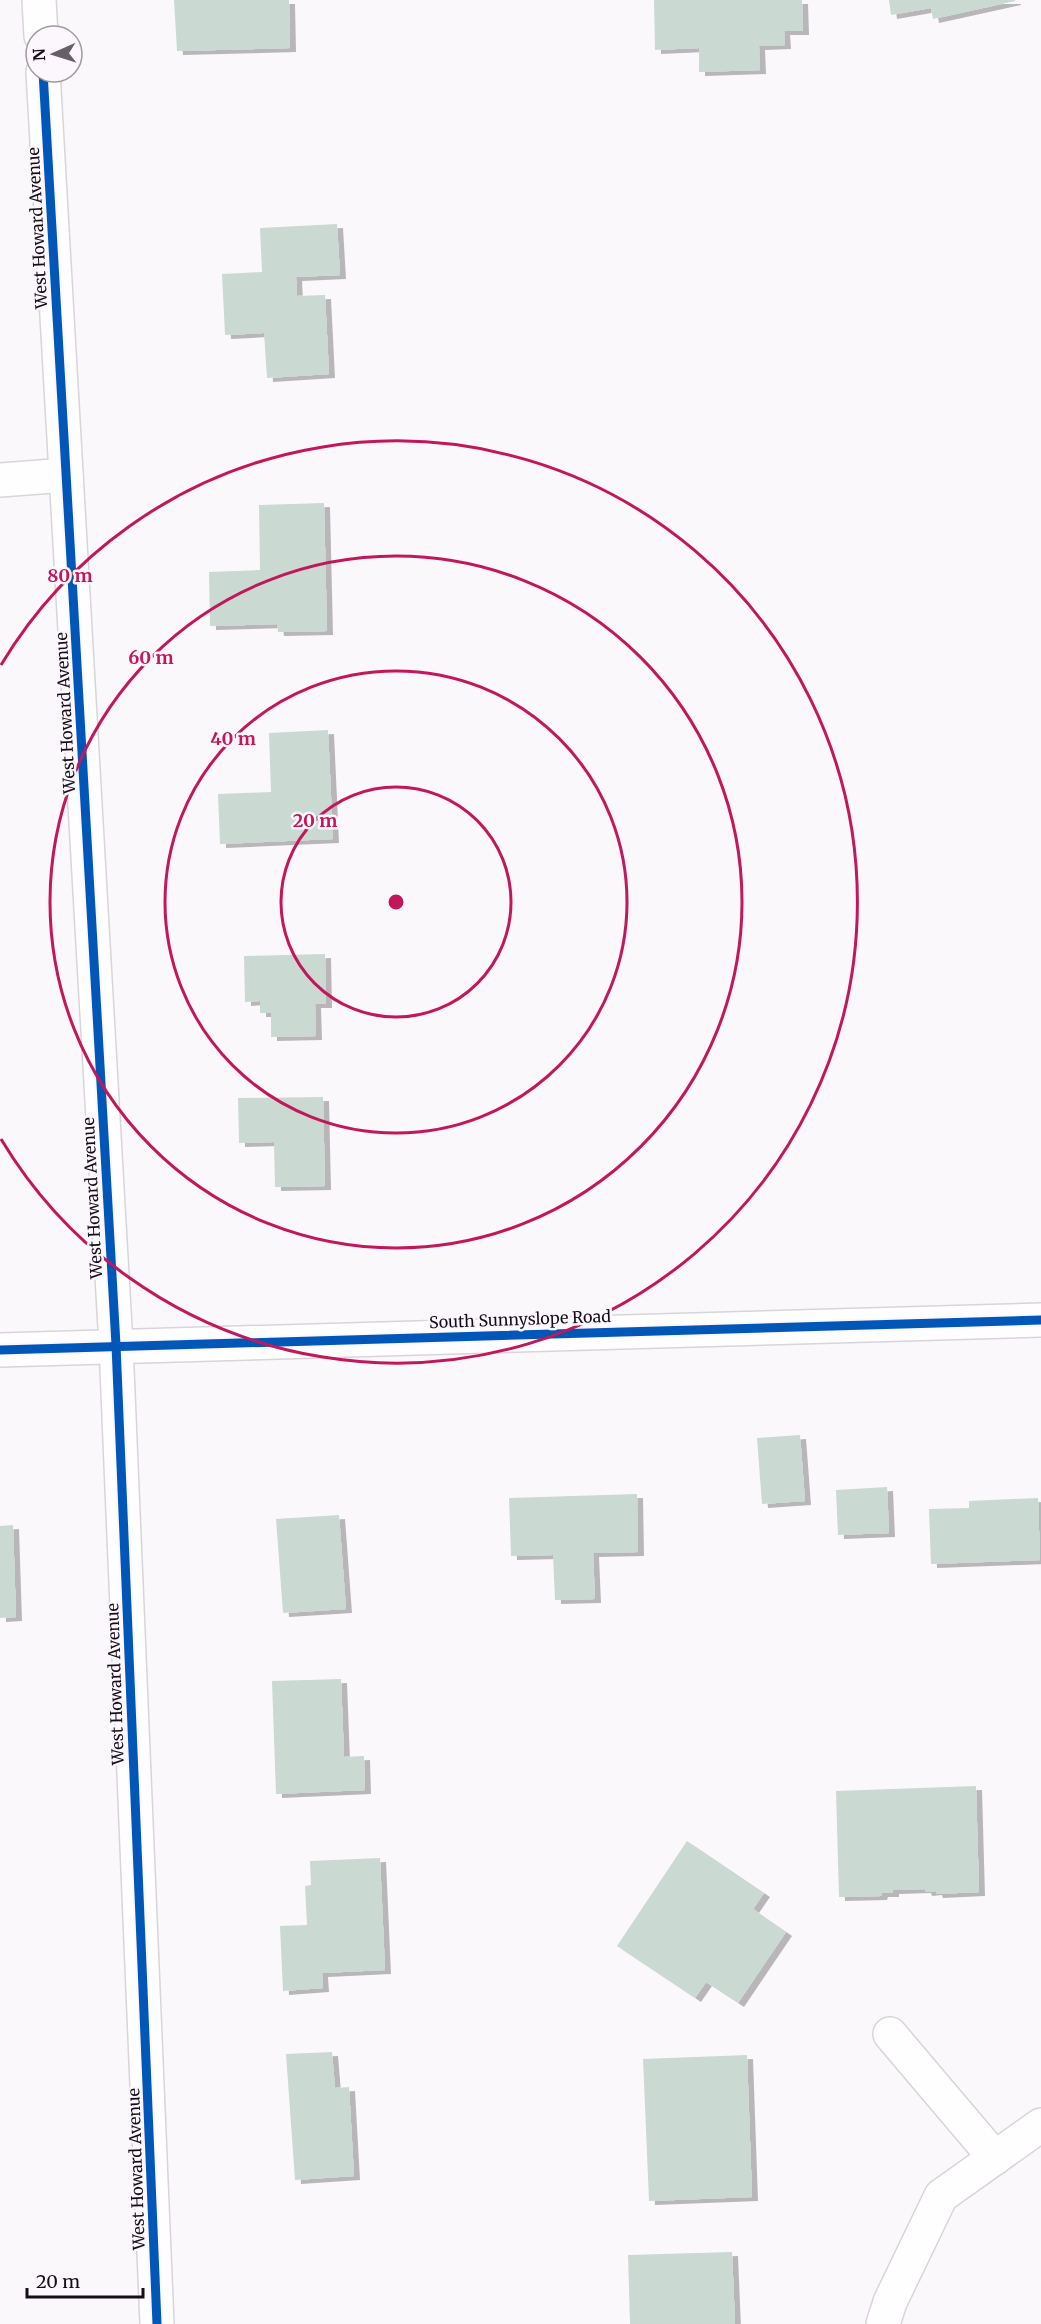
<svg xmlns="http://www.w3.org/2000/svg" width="1041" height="2324" viewBox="0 0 1041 2324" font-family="Merriweather,serif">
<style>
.building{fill:#cadad2;filter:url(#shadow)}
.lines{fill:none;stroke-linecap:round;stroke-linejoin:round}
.minor-casing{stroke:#d9d4da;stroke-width:36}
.minor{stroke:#fefeff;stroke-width:33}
.cycleway-casing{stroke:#fcf7fd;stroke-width:13}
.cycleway{stroke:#0057b8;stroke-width:9}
.ring{fill:none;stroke:#c2185b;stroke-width:3}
.labels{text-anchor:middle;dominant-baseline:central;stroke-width:5;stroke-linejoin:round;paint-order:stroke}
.street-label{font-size:16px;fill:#150d17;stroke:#fcf7fd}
.centre{fill:#c2185b;stroke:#fcf7fd;stroke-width:3}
.ring-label{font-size:18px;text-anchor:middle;font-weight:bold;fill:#c2185b;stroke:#fcf7fd;stroke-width:5;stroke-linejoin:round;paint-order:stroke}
</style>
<defs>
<filter id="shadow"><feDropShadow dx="6" dy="4" stdDeviation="0" flood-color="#0004"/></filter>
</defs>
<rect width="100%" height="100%" fill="#fbf8fc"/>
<g class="building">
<path d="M174 0H289L290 48 177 51Z"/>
<path d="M654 0H802L803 31H784L785 45 759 46 760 70 699 72V48L655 50Z"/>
<path d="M889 0H1015V1L933 19 931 8 891 15Z"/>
<path d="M337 224 340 275 296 277 297 296 325 295 329 374 267 378 264 333 225 335 222 274 262 272 260 228Z"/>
<path d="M324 503 327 631 278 632 277 624 210 626 209 572 260 570 259 505Z"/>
<path d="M328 730 333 839 220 844 218 794 271 792 269 733Z"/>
<path d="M325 954 326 1004H315L316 1036 271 1037V1013H260V1001L245 1002 244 956Z"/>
<path d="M323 1097 325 1186 275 1187 274 1142 239 1143 238 1098Z"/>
<path d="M800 1435 805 1501 762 1504 757 1438Z"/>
<path d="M887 1487 889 1533 838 1535 836 1490Z"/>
<path d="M637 1494 638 1552 593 1553 595 1599 555 1600 553 1555 511 1556 509 1498Z"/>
<path d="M1038 1498 1040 1560 931 1564 929 1509 969 1508V1501Z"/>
<path d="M339 1515 346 1609 283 1613 276 1519Z"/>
<path d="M13 1525 16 1617 0 1618V1526Z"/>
<path d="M341 1679 344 1757 364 1756 365 1790 276 1794 272 1681Z"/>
<path d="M976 1786 979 1892 937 1894 936 1891 926 1892 925 1889 893 1890V1893H882L881 1896 839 1897 836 1791Z"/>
<path d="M687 1841 764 1893 753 1909 786 1932 738 2003 706 1982 695 1998 617 1946Z"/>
<path d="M380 1858 385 1970 322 1973 323 1988 283 1991 280 1926 307 1925 305 1886 311 1885 310 1861Z"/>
<path d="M332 2052 335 2088 349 2087 354 2176 295 2180 286 2054Z"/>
<path d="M747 2055 752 2197 649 2201 643 2059Z"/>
<path d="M732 2252 735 2324H630L628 2255Z"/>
</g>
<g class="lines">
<g class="minor-casing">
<g id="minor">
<path d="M39 0 41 36"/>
<path d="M43 72 116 1345 157 2324"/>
<path d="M0 480 66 475"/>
<path d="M0 1350 1041 1320"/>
<path d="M890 2034 995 2158"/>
<path d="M883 2324 890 2302 941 2196 1041 2125"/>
</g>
</g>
<use href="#minor" class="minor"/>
<g class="cycleway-casing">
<g id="cycleway">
<path d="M43 72 116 1345 157 2324"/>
<path d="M0 1350 1041 1320"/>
</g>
</g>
<use href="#cycleway" class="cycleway"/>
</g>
<g class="ring">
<circle cx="396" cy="902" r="115"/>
<circle cx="396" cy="902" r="231"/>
<circle cx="396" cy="902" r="346"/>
<path d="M1 665A461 461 0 1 1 1 1139"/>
</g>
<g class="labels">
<g class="street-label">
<text transform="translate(37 228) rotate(-93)">West Howard Avenue</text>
<text transform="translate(65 713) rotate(-93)">West Howard Avenue</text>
<text transform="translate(92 1198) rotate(-93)">West Howard Avenue</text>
<text transform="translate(520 1319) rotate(-2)">South Sunnyslope Road</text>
<text transform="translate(115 1684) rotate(-92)">West Howard Avenue</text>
<text transform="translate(136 2169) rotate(-92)">West Howard Avenue</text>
</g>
</g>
<circle cx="396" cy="902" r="9" class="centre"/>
<g class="ring-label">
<text x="70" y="582">80 m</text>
<text x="151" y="664">60 m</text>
<text x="233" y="745">40 m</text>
<text x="315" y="827">20 m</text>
</g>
<g transform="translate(54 54) rotate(267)"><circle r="28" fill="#fcf7fd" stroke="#a099a1" stroke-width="1.5"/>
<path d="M0-4.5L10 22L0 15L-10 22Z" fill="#665f67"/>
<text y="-9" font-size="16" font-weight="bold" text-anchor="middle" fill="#150d17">N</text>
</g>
<path d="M27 2288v9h116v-9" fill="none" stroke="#150d17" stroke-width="3"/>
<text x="36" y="2288" font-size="18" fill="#150d17" stroke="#fcf7fd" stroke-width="4.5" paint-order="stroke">20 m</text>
</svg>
